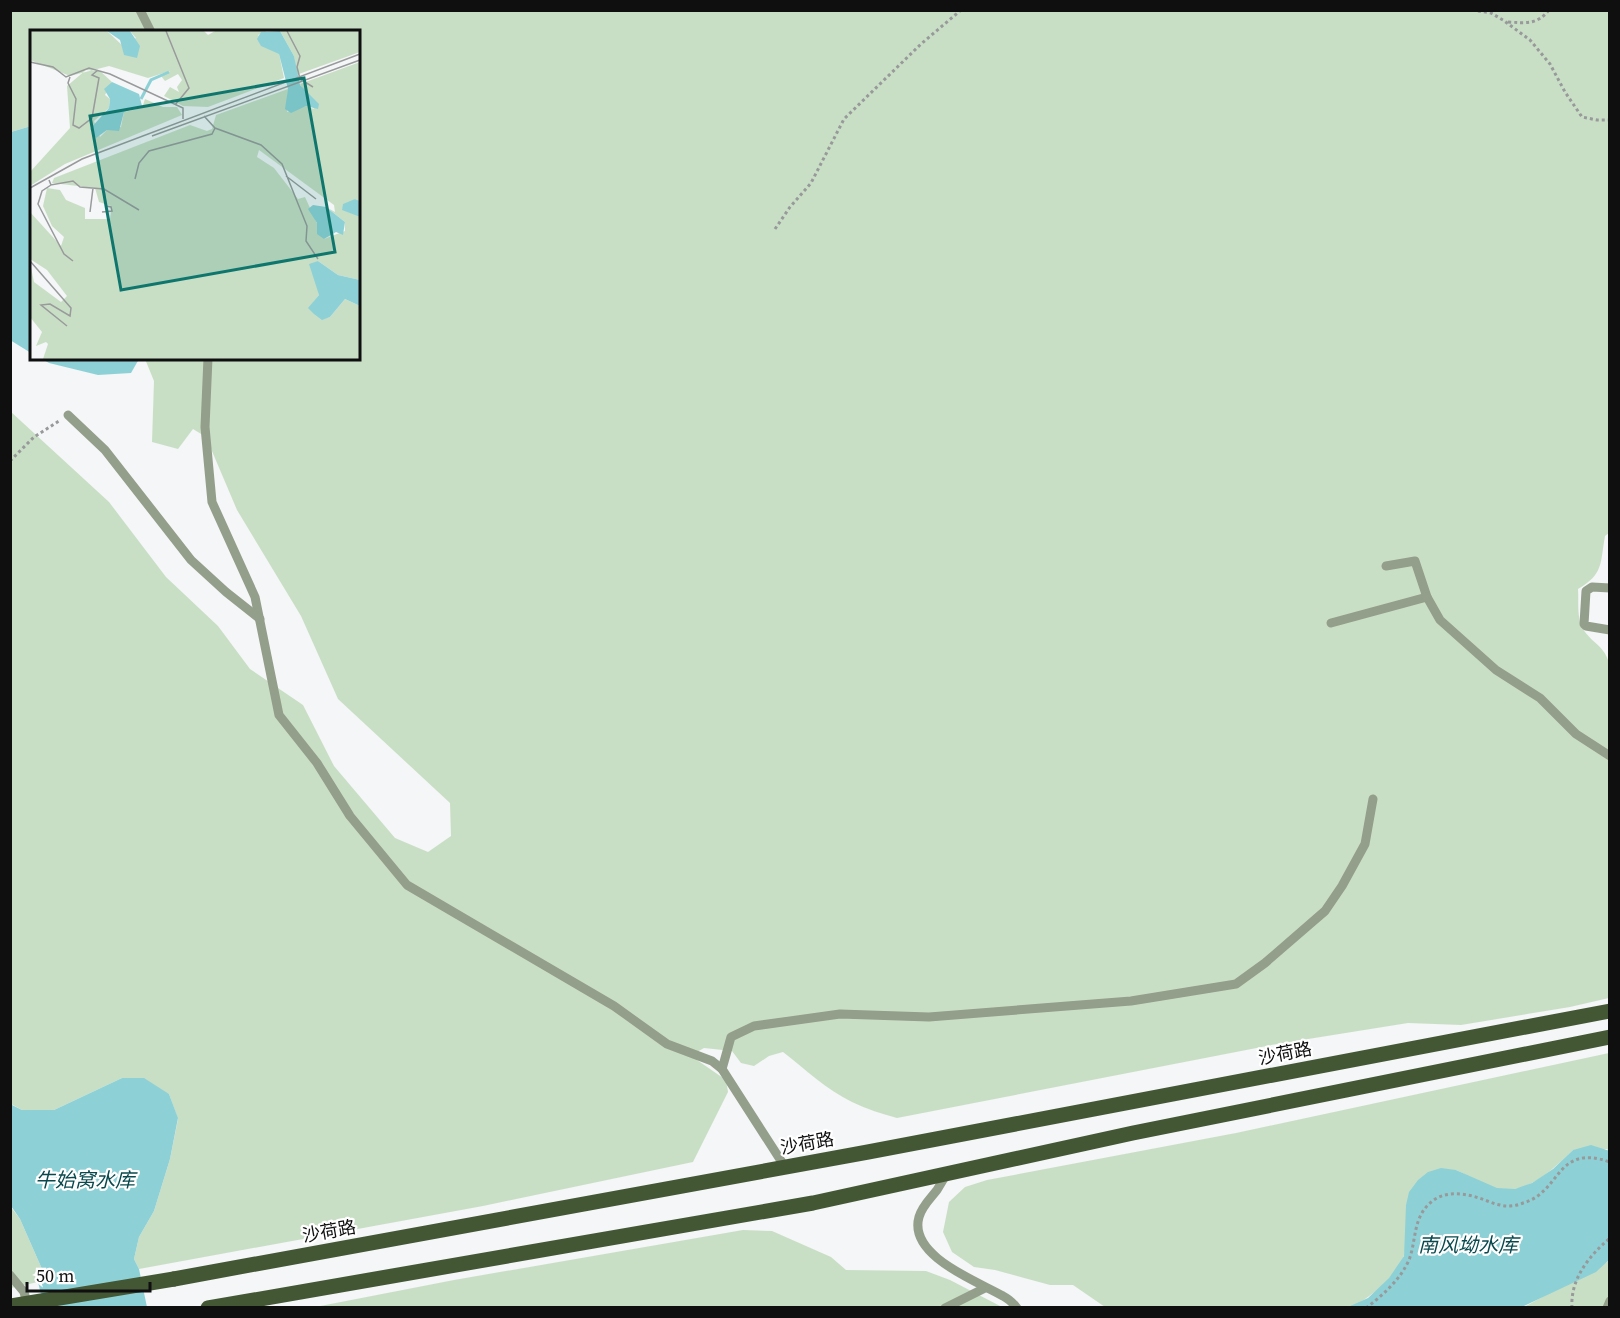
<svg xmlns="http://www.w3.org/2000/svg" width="1620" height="1318" viewBox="0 0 1620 1318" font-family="'Source Serif 4','Noto Sans SC',serif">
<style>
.green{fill:#c9dfc5}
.water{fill:#8dd1d7}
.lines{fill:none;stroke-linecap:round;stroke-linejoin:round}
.path{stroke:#97999a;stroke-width:3;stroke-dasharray:3 3;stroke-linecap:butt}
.service{stroke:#939e8b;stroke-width:9}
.primary{stroke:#445735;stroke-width:15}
.primary-bridge{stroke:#445735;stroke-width:15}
.labels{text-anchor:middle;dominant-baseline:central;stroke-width:4.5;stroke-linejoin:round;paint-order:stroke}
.street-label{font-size:18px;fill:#0f0f10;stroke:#fff}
.water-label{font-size:20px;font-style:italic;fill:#09494e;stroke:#fff}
.inset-river{fill:none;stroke:#8dd1d7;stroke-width:3}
.inset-road{fill:none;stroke:#989a9b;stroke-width:1.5}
.view{fill:#0f766e;fill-opacity:0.15;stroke:#0f766e;stroke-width:3}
.inset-edge{fill:none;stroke:#0f0f10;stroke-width:3}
</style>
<rect width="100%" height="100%" fill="#f4f6f7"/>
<g class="green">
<path d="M11 11H1609V533L1605 536C1600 563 1604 574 1578 589 1579 602 1576 621 1585 632 1595 645 1604 646 1609 663V998L1570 1007 1461 1025 1408 1023 1277 1044 897 1118C882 1114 867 1109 852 1102 827 1090 805 1069 783 1052L769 1056 754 1066 741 1063 732 1051 704 1048 697 1052V1060L726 1080 728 1092 693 1162 483 1206 139 1269 134 1259 139 1237 154 1211 170 1159 178 1119 169 1094 122 1078 54 1110H22L11 1104 10 411 109 502 166 577 218 626 250 669 303 705 334 766 395 838 428 852 451 836 450 803 338 699 301 616 237 510 206 437 193 429 178 449 152 442 154 381 145 359 358 358V32H32L31 126 11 132Z"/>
<path d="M1609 1053V1151L1607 1149 1573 1150C1553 1169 1526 1197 1495 1188 1482 1184 1469 1176 1456 1170L1406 1205C1406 1217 1408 1247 1403 1258 1393 1279 1372 1296 1352 1307H1105L1073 1285H1050L995 1270 974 1267 952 1252 943 1232 949 1202 965 1187 987 1180 1236 1133Z"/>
<path d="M10 1206 20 1219 42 1269 38 1282 11 1288Z"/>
<path d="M743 1230 772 1231 831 1257 846 1270 926 1271 950 1280 1002 1307 310 1308 454 1280Z"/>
<path d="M1609 1260V1307L1522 1308 1607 1262Z"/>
</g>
<g class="water">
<path d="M31 126H32L31 353 10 340 11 132Z"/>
<path d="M42 359H139L131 373 98 375 49 363Z"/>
<path d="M122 1078H144L169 1094 178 1118 170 1159 154 1211 139 1237 134 1259 139 1269 147 1307H44L38 1282 42 1269 20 1219 11 1206 10 1104 22 1110H54Z"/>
<path d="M1591 1145 1610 1151 1609 1260 1596 1272 1522 1307H1348L1368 1298 1389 1278 1404 1256 1406 1205 1409 1192 1418 1180 1428 1172 1441 1168 1456 1170 1497 1188 1515 1189 1532 1183 1553 1169 1573 1150Z"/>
</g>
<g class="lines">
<g class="path">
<path d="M1472 10 1491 13 1503 20 1530 40 1550 64 1565 92 1582 117 1597 120H1610"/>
<path d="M1508 22C1526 23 1537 25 1549 10"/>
<path d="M775 229 790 207 811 183 844 119 921 44 961 10"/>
<path d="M10 461 34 437 59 421"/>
<path d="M1366 1308C1383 1295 1400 1280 1409 1260 1416 1242 1413 1220 1428 1205 1441 1191 1461 1192 1479 1198 1486 1200 1493 1204 1500 1205 1508 1207 1516 1206 1523 1203 1562 1192 1555 1143 1610 1162"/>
<path d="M1572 1308C1570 1279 1589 1256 1610 1238"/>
</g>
<g class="service">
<path d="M140 10 151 32"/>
<path d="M208 358 205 427 212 502 255 597 279 715 317 763 350 816 407 885 614 1006 667 1044 712 1061 722 1069 785 1167"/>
<path d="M68 415 105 450 191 560 226 592 260 619"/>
<path d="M1386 566 1415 561 1427 597 1440 620 1496 670 1540 698 1576 734 1610 756"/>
<path d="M1610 588 1592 587 1586 591 1584 624 1586 626 1610 630"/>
<path d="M1331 623 1427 597"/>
<path d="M722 1069 731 1037 754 1026 840 1014 929 1017 1131 1001 1236 984 1265 963 1325 911 1342 886 1365 844 1373 799"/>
<path d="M946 1175C943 1180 940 1185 937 1190 930 1199 922 1206 919 1217 908 1256 977 1281 1003 1296 1009 1299 1013 1303 1017 1308"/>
<path d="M10 1275 24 1292 28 1307"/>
<path d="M945 1308 985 1288"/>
<path d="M1607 1308 1610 1301"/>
</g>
<g class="primary">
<path d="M174 1279 868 1152 1610 1011"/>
<path d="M208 1308 813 1203 1133 1133 1610 1037"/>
</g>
<path class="primary-bridge" d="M11 1306 174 1279"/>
</g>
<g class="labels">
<g class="street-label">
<text transform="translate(1285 1053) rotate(-11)">沙荷路</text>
<text transform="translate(807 1143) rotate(-10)">沙荷路</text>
<text transform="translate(329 1231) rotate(-10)">沙荷路</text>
</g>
<g class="water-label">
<text x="85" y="1180">牛始窝水库</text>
<text x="1468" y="1245">南风坳水库</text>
</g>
</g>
<g transform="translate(30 30)">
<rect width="330" height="330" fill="#f4f6f7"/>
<path d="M0 1H77L93 16 106 8 100 1H174L178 5 185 1H237L228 5 249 23 254 48 178 77 153 76 134 66 140 57 149 62 147 57 152 50 148 44 135 51 131 46 140 41 118 48 79 36 40 46 0 30ZM250 1H330V22L266 45 264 26ZM330 32V171L325 169 312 179 330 187V250L308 245 288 231 289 265 279 278 292 289 300 287 315 269 330 276V329H13L18 314 16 312 6 316 12 302 0 287V233L4 252 31 272 37 266 17 240 0 229V182L31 216 34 207 22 196 13 176 17 158 30 160 36 170 55 178V189H80L81 182V176L69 172 65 158 22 153 24 148 160 95 177 101 182 99 186 85 258 59 257 82 276 76 284 79 270 54ZM229 120 304 175 305 182 296 177 315 192V201L294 209 275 167 268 169 244 138 227 127ZM56 40 70 41 82 52 75 65 80 69 79 78 64 91 70 107 77 100 91 97 94 82 112 78 115 69 133 77H147L152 85 35 134 0 156V142L40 98 37 56Z" fill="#c9dfc5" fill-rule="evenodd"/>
<path d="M77 1H100L110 16 107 28 94 25 90 10ZM250 1 264 26 270 55 289 74 288 79 276 76 261 83 255 79 258 59 249 24 231 16 227 9 231 2ZM82 52 109 64 112 76 94 82 89 101 77 100 66 108 60 99 79 78 80 69 74 59ZM325 169 330 171V187L312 180 313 174ZM283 175 296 177 315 192 313 205 306 202 294 209 287 204V193L278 179ZM288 231 308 245 330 250V276L315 269 300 287 292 290 284 284 278 278 289 265 279 234Z" fill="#8dd1d7"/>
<path class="inset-river" d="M111 69 121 50 139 42"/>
<path class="inset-road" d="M136 1 159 58 145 75M257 1 270 26 267 37 270 49 283 57M0 32 23 37 36 47 59 38 80 44 153 78V89M40 47 38 53 46 69 43 95 49 98 62 88 69 48 62 45 68 40M174 86 185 98 231 115 252 134 277 196 276 211 288 229M122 106 330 30M256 146 286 169M105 149 109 133 119 121 182 104 185 98M19 150 21 155 43 151 50 157 74 159 109 180M21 155 12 161 8 174 34 224 43 231M0 158 52 129 330 24M60 182 63 158M72 182 82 181 81 177 76 176 74 159M0 231 41 278 40 286 20 274 11 275 37 296"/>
<path class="view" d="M274 48 305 222 91 260 60 86Z"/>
<rect width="330" height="330" class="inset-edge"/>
</g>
<rect width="1620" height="1318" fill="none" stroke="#0f0f10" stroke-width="24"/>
<path d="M27 1282v9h123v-9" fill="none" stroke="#0f0f10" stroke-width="3"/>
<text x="36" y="1282" font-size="18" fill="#0f0f10" stroke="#ffffff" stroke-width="4.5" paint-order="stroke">50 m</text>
</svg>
